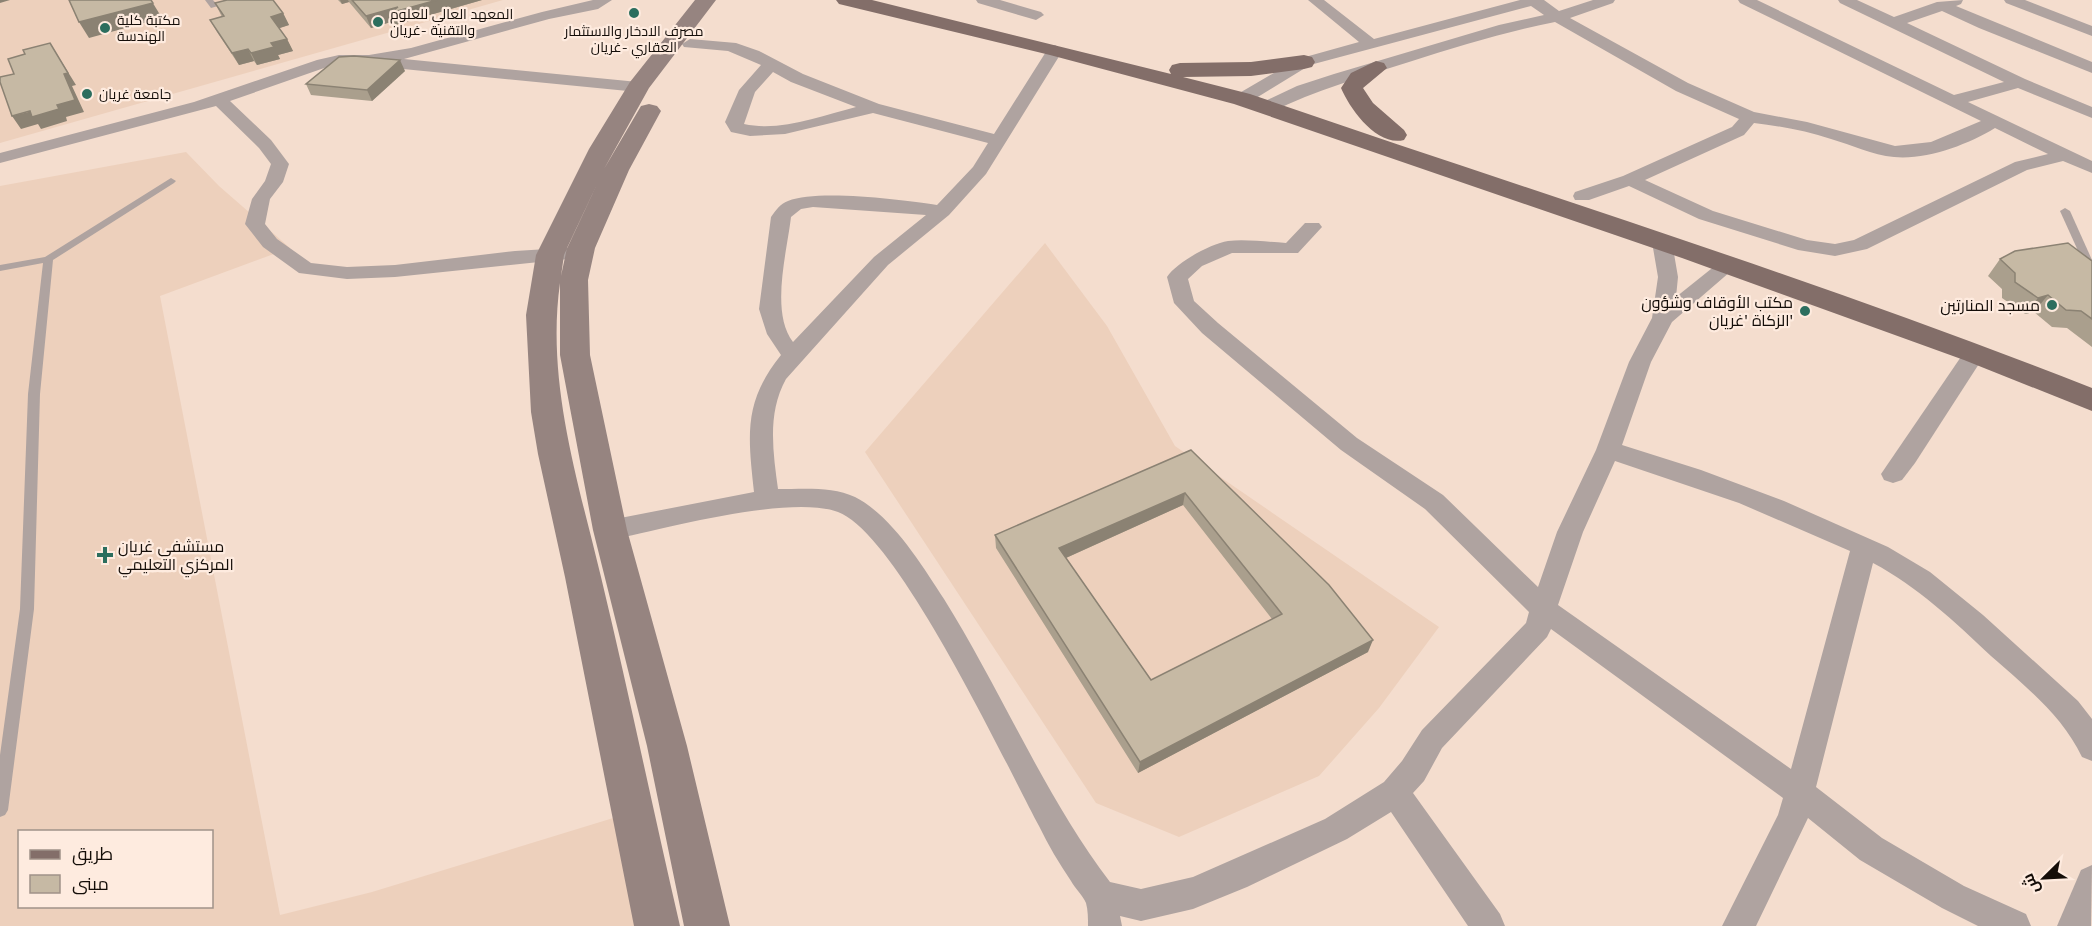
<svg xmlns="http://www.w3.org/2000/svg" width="2092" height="926" viewBox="0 0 2092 926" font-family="Mulish,Cairo,sans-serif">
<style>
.built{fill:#edd0bc;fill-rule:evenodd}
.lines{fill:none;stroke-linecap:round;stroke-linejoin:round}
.lane{fill:#afa3a0;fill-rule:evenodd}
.street{fill:#afa3a0;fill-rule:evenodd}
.secondary{fill:#968480;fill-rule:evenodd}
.primary{fill:#836e69;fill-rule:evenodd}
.wall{fill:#aa9f8d;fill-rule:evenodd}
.shaded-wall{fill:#8b8273}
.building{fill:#c6b9a4;stroke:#8b8273;stroke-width:1.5;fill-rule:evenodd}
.poi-dot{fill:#2c6e5e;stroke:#feebdf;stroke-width:2}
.labels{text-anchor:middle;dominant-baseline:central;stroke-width:4.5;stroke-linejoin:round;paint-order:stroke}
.far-poi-label{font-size:14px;fill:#140d08;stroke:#feebdf;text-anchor:start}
.poi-label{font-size:16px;fill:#140d08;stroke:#feebdf;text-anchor:end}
</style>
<rect width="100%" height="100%" fill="#f4ddce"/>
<g class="built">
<path d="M0 0H503L0 143Z"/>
<path d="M186 152 219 186 290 248 160 296 280 915 372 892 623 815 643 926H0V186ZM20 832H212V906H20Z"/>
<path d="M1045 243 1107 326 1175 446 1439 627 1379 708 1319 776 1179 837 1096 803 865 452Z"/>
</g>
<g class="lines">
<g class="lane">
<path d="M205 0H213L218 6 211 8Z"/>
<path d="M171 178 176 181 174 183 53 260 40 394 34 609 8 810 5 815 0 817V755L20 609 28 394 43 263 0 271V265L45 257Z"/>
<path d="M2065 208 2070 211 2092 260V269L2084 264 2060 211Z"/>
</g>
<g class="street">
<path d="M593 0H612L598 9 549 19 404 59 638 82 646 87 644 91 638 92 393 68 387 66 385 62 327 67 230 101 271 140 289 164 283 182 270 199 265 224 277 239 311 263 347 267 395 265 515 251 580 247 587 249 590 253 587 257 395 277 347 279 299 273 263 247 245 224 252 199 265 181 271 164 259 148 216 106 0 163V153L194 102 317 60 339 55H369L411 48 542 12Z"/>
<path d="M976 0H1000L1041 12 1044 15 1036 20 978 3Z"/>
<path d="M1308 0H1324L1374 39 1520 0H1544L1559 11 1593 0H1615L1613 3 1570 18 1688 83 1754 112 1807 122 1895 146 1931 142 1981 121 1740 3 1738 0H1757L1954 95 2004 82 1840 3 1838 0H1857L1894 17 1937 2 1963 0 1961 4 1956 6 2092 62V73L1979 28 1942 11 1907 23 2025 79 2092 107V118L2018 88 1968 102 2092 161V173L2063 161 2027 170 1867 249 1835 256 1798 250 1699 219 1629 186 1589 200H1575L1573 196 1575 192 1623 176 1732 127 1739 119 1676 91 1555 22C1505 32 1457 47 1409 62 1362 77 1316 90 1271 112H1259L1256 108 1259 104 1297 86 1334 74 1499 25 1544 15 1531 6 1310 65 1248 103H1236L1234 99 1236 95 1298 59 1359 42ZM1754 123C1780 126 1806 131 1831 139 1852 145 1872 155 1894 157 1927 160 1967 145 1995 128L2048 154 2015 162 1854 240 1835 244 1807 240 1713 211 1645 180 1744 135Z"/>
<path d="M2004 0H2025L2092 26V36L2006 3Z"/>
<path d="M690 39 736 43 759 51 803 74 879 104 994 134 1049 47 1055 45 1063 50 986 174 949 215 888 265 786 379C767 413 773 452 778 489 803 489 832 486 855 497 892 516 922 565 944 599 1002 692 1044 795 1110 882L1141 889 1193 877 1325 819 1384 782 1402 761 1422 730 1526 623 1529 612 1425 509 1341 450 1202 333 1174 303 1167 277C1177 262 1210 244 1228 241 1246 239 1267 242 1286 243L1305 223H1319L1322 227 1298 253H1232L1202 266 1188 279 1194 301 1218 323 1357 438 1443 495 1538 587 1557 532 1596 450 1629 362 1652 318 1658 277 1652 242 1655 238H1669L1672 242 1678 277 1676 297 1721 261 1728 259 1735 261 1738 265 1672 322 1651 362 1622 445 1701 470 1784 501 1888 547 1930 572 1983 615 2078 701 2092 719V761L2082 757C2062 715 2026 687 1991 656 1954 621 1918 587 1873 563L1816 787 1882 838 1964 886 2026 914 2031 926H1978L1942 908 1860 860 1808 818 1756 926H1722L1778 815 1783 798 1551 629 1547 637 1442 748 1424 781 1413 793 1500 914 1505 926H1468L1391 812 1347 839 1247 887 1193 909 1141 921 1120 916 1122 926H1088C1088 919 1088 910 1086 903 1083 896 1075 888 1071 881 1059 863 1048 845 1039 826 1005 763 898 534 838 512 790 494 663 529 610 540L601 537 597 530 601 523 610 520 754 492C748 436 743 402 781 355L767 334 759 309 771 217C776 210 780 204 788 201 818 189 903 200 937 205L973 167 988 143 873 113 785 134 750 136 731 132 725 122 739 90 761 65 728 51 684 47 682 44ZM773 72 791 82 856 107C821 116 780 132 744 124L755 92ZM813 207 926 215 874 257 793 342C770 312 787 252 791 217L801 209ZM1615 461 1739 503 1850 551 1791 769 1558 605 1583 532Z"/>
<path d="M1975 346 1983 348 1986 353 1915 463 1902 480 1893 483 1884 480 1881 474 1967 348Z"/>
<path d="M2092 865 2091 926H2057L2081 870Z"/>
</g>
<path class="secondary" d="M695 0H716L649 88 604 169 641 106 649 104 657 106 661 111 629 170 595 248 588 280 590 355 627 530 687 746 730 926H684L647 746 593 530 560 355V283C546 382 578 481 601 577 629 693 653 810 680 926H634L565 577 538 454 531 412 526 315 536 255 589 149 630 82ZM599 180 567 248 561 276 564 255Z"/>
<g class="primary">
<path d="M836 0H872L1171 74 1169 70 1172 65 1180 63 1251 62 1304 55 1312 57 1315 62 1312 67 1304 69 1251 76 1183 77 1250 94C1531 191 1816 279 2092 388V411L1964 360 1682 258 1234 104 1050 55 839 4Z"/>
<path d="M1376 61 1384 63 1387 68 1363 88 1373 103 1404 130 1407 135 1404 140C1377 147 1350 109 1341 88L1351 73Z"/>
</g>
</g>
<g class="wall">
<path d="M338 0H482L395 25 394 21 371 28 349 2 342 4Z"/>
<path d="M215 3 283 13 289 25 279 28 287 39 293 51 278 55 280 59 257 65 254 61 239 65 217 32 210 20 222 17Z"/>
<path d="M405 71 372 101 311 95 306 84Z"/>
<path d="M2000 259 2092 261V347L2067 328 2052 327 2034 312 2025 314 2002 298V289L1988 276Z"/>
<path d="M1191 450 1368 652 1138 773 996 548 995 535ZM1183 505 1272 619 1151 680 1066 558Z"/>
</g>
<g class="shaded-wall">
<path d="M0 0H10L0 3Z"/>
<path d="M151 0 162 18 89 38 79 22Z"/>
<path d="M340 0H348L349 2 342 4Z"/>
<path d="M437 0H482L395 25 394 21 371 28 366 16 398 7Z"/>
<path d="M283 13 289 25 277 29 271 17Z"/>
<path d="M287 39 293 51 278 55 280 59 257 65 251 53 271 43Z"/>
<path d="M50 43 76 85 72 86 84 112 66 117 67 121 41 129 38 124 21 129 12 116 57 105 64 74Z"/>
<path d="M248 49 254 61 239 65 232 53Z"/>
<path d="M400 60 405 71 372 101 367 90Z"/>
<path d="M2048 295 2034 312 2025 314 2038 298Z"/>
<path d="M1185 493 1183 505 1059 561V548Z"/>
<path d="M1373 640 1368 652 1138 773 1140 762Z"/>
</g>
<g class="building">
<path d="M69 0H151L153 3 79 22Z"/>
<path d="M227 0H273L283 13 271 17 287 39 271 43 274 47 251 53 248 49 232 53 210 20 224 16 215 3Z"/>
<path d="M352 0H437L390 13 398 7 366 16Z"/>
<path d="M50 43 68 73 64 74 75 100 57 105 59 109 32 117 30 111 12 116 0 82V77L14 74 8 59 25 54 23 50Z"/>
<path d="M354 56 400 60 367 90 306 84 339 57Z"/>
<path d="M2068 243 2092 261V319L2081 311 2066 310 2048 295 2038 298 2015 282V273L2000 259 2015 251Z"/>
<path d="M1191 450 1329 585 1373 640 1140 762 995 535ZM1185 493 1282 614 1151 680 1059 548Z"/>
</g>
<g class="poi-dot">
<circle cx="634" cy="13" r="6"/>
<circle cx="378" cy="22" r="6"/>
<circle cx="105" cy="28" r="6"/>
<circle cx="87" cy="94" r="6"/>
<circle cx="2052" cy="305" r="6"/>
<circle cx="1805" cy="311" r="6"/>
<path d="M102 546h6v6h6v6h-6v6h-6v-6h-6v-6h6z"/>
</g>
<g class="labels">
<g class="far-poi-label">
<text x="390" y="14">المعهد العالي للعلوم<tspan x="390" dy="16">والتقنية -غريان</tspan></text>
<text x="117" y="20">مكتبة كلية<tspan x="117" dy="16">الهندسة</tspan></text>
<text x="634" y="31" text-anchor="middle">مصرف الادخار والاستثمار<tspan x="634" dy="16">العقاري -غريان</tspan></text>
<text x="99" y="94">جامعة غريان</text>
</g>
<g class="poi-label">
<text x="1793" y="302">مكتب الأوقاف وشؤون<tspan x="1793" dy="18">الزكاة 'غريان'</tspan></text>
<text x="2040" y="305">مسجد المنارتين</text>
<text x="118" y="546" text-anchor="start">مستشفى غريان<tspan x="118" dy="18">المركزي التعليمي</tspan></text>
</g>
</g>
<rect x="18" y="830" width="195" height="78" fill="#feebdf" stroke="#a09289" stroke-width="1.5"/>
<rect x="30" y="850" width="30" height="9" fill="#836e69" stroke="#a09289" stroke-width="1.5"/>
<text x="72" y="860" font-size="18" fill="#140d08">طريق</text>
<rect x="30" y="875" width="30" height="18" fill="#c6b9a4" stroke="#a09289" stroke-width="1.5"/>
<text x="72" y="890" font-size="18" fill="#140d08">مبنى</text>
<g transform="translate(2044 878) rotate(246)" stroke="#feebdf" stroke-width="4.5" paint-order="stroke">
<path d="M0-4.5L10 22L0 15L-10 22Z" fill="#140d08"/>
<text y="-9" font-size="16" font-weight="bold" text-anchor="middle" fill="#140d08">ش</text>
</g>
</svg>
